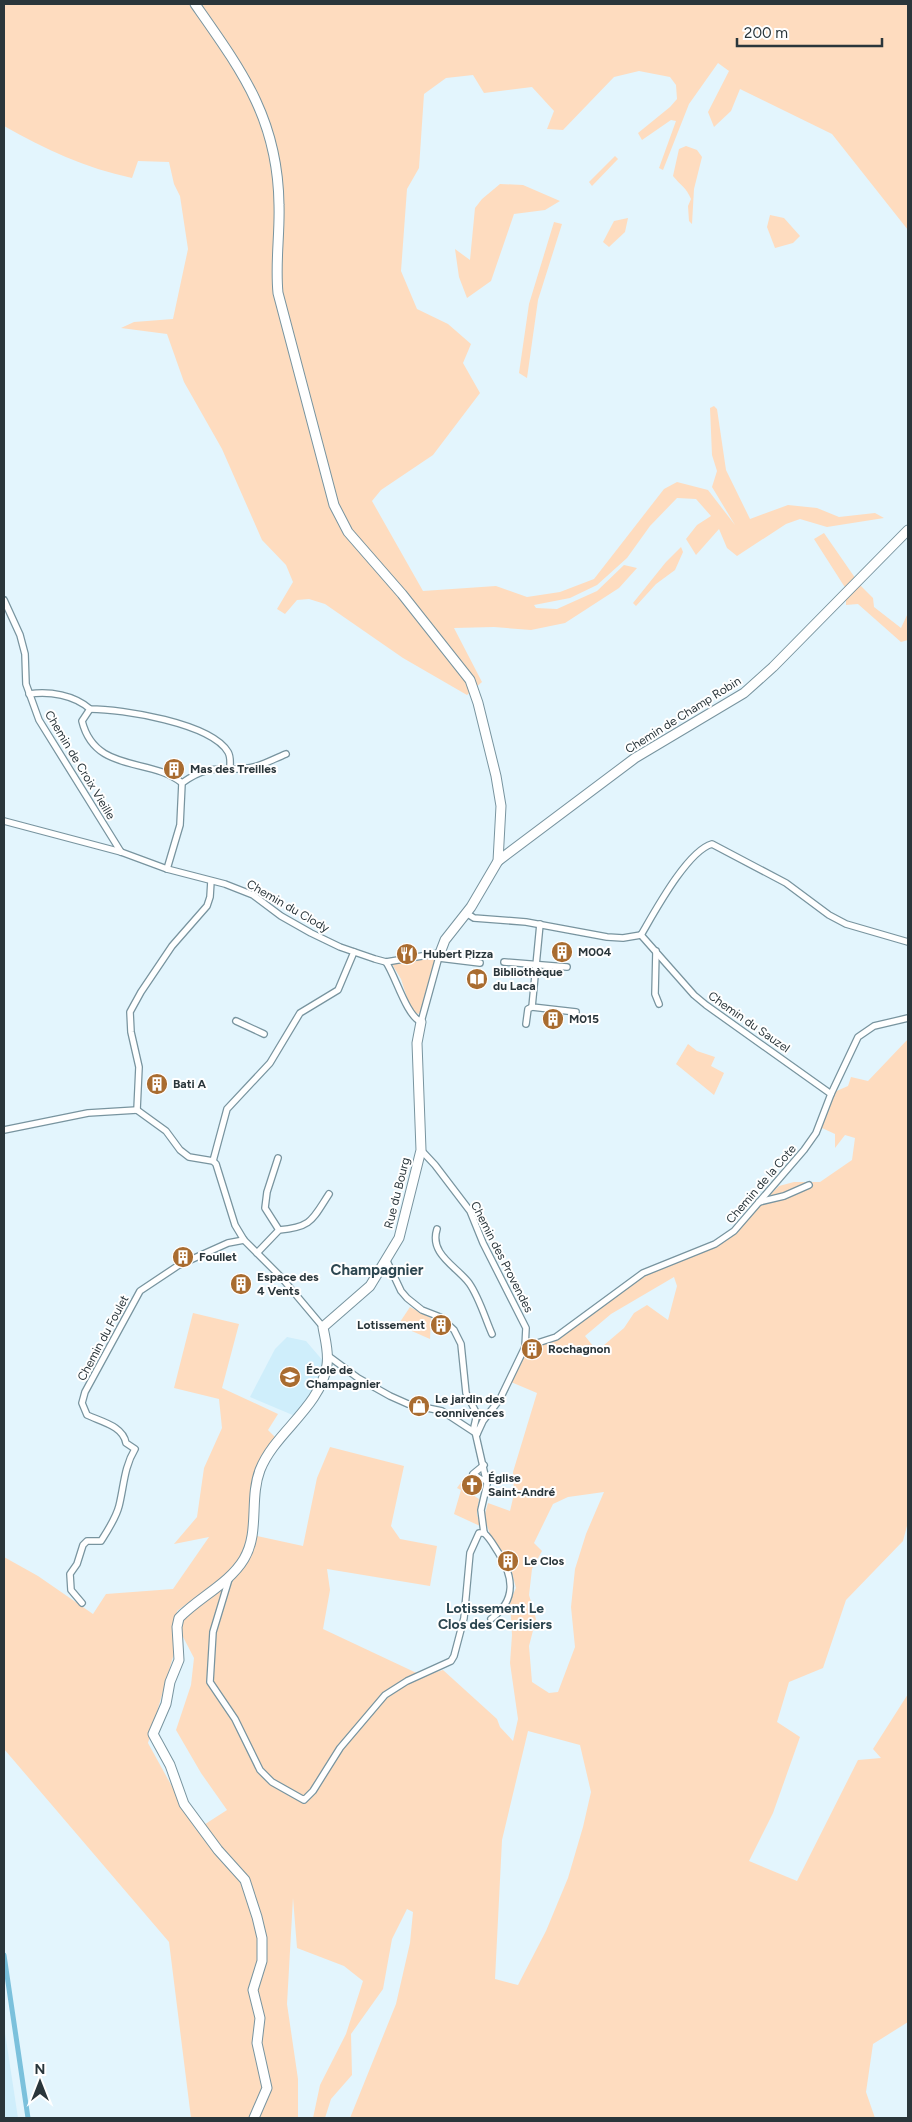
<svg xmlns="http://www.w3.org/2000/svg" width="912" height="2122" viewBox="0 0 912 2122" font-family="Figtree,sans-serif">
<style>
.built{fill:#cfeefb}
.green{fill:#fedcbf;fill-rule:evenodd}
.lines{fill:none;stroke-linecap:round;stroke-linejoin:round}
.canal{stroke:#7bc1dc;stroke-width:5}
.street-casing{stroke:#78949f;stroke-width:8}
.secondary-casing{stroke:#78949f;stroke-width:11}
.street{stroke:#fff;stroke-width:5.5}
.secondary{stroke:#fff;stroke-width:9}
.labels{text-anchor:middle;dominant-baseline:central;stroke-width:4;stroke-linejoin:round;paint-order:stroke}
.street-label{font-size:12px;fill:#2a363b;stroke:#fff}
.poi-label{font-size:12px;font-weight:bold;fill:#2a363b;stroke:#fff;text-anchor:start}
.neighbourhood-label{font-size:14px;font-weight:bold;fill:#2c4650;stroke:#fff}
.quarter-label{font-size:15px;font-weight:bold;fill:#2c4650;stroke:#fff}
</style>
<rect width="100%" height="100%" fill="#e3f5fd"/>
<g class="built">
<path d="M287 1337 306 1341 324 1362 309 1400 295 1416 250 1397 275 1349Z"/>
<path d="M4 2026 18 2118H4Z"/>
</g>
<g class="green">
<path d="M4 4H908V230L832 134 740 89 731 111 714 127 708 112 729 71 718 63 689 104 663 170 659 168 676 121 671 120 642 140 638 133 670 107 677 99 676 85 670 77 639 71 614 77 563 130 547 129 554 111 532 87 484 93 473 75 446 78 424 94 419 168 407 189 401 271 417 309 448 324 471 344 463 363 480 393 433 455 381 490 372 501 423 591 496 586 527 597 560 592 594 579 664 489 677 482 708 490 735 525 712 487 717 471 712 455 710 408 714 406 717 409 726 470 750 519 788 505 817 508 839 517 875 513 884 518 827 527 800 519 786 524 737 556 727 548 719 529 696 555 686 539 697 525 711 516 696 499 677 498 650 526 627 558 597 585 570 598 534 605 536 608 557 609 597 591 624 565 637 568 619 588 565 623 531 630 494 627 454 628 482 682 467 695 403 658 325 604 309 599 297 600 285 614 277 609 293 582 286 565 262 540 222 449 184 382 167 334 121 328 134 322 173 319 188 249 180 196 174 184 169 162 138 161 132 178C85 168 45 149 4 126Z"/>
<path d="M686 146 697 150 702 157 694 189 692 224 689 221 688 206 691 199C686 187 681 186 673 176L679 149Z"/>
<path d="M615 156 618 159 592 186 589 182Z"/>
<path d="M500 184 523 185 560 201 545 210 514 214 491 281 467 298 459 277 455 249 470 260 475 208 482 199Z"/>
<path d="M770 215 784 218 800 236 793 243 775 248 767 227Z"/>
<path d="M628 218 625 232 609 247 603 242 614 221Z"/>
<path d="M554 222 562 224 538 300 527 378 519 373 529 304Z"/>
<path d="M824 533 860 585 873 598 874 607 901 628 908 613V640L901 642 858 604 846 605V589L814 539Z"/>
<path d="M681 547 683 552 675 570 656 584 636 606 633 603 666 562Z"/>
<path d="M437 957 421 1014 412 1013 401 979 392 964Z"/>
<path d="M908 1039V1522L903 1541 846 1600 823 1668 789 1682 777 1722 800 1737 773 1813 749 1861 797 1881 858 1760 881 1758 873 1749 908 1694V2022L873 2044 866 2092 875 2118H350L396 2004 410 1943 413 1912 407 1909 392 1939 383 1989 351 2034 352 2075 331 2099 325 2118H313L320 2085 346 2034 363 1981 344 1966 297 1948 293 1898 287 2004 298 2079V2118H191L169 1942 4 1749V1557L38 1576 93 1614 106 1594 173 1589 209 1537 174 1544 197 1517 204 1468 222 1428 219 1399 174 1388 193 1313 239 1324 222 1388 278 1414 268 1430 277 1439 260 1482 257 1536 303 1546 317 1478 330 1447 404 1466 391 1526 400 1539 437 1546 430 1586 327 1569 330 1590 323 1629 423 1676 443 1670 497 1719 500 1727 513 1741 518 1719 510 1663 512 1635 510 1601 516 1588 510 1566 490 1534 484 1517 488 1503 510 1511 514 1494 513 1472 537 1393 511 1382 526 1349 554 1340 646 1272 727 1238 779 1186 794 1182H820L852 1160 855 1138 845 1135 835 1148V1134L822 1128 832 1093 848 1086 851 1077 868 1081ZM674 1277 677 1286 668 1320 647 1305 634 1313 624 1328 597 1351 585 1336 611 1314ZM604 1492 586 1534 575 1569 571 1607 575 1647 558 1692 549 1693 532 1682 529 1646 536 1619 529 1595 532 1569 542 1551 534 1543 553 1504 568 1497ZM229 1573 183 1619 181 1633 194 1658 191 1685 176 1730 201 1773 227 1810 196 1830 148 1743 175 1650 177 1611ZM528 1731 580 1745 591 1792 583 1827 568 1878 546 1931 518 1985 495 1979 502 1840Z"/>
<path d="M688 1044 697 1051 715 1057 711 1066 724 1073 714 1095 676 1064Z"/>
<path d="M410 1307 431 1318 430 1339 398 1325Z"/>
<path d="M470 1474 484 1482 483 1489 470 1481 465 1490 479 1499 477 1514 480 1526 454 1514 461 1490 457 1488 464 1478Z"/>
</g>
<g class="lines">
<path class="canal" d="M4 1955 28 2118"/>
<g class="street-casing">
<g id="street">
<path d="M4 600 20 635 25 654 26 684 39 720 121 852"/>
<path d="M29 694C50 691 74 695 90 709 122 709 211 723 228 752 231 757 230 762 230 768"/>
<path d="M90 709 82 721C95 774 151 757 182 783"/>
<path d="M4 821 121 852 167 869 225 884 253 895 281 916 311 933 340 947 375 959 386 962 440 953"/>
<path d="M167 869 180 825 182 783C215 759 226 775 257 766 267 763 276 758 286 754"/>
<path d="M466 913 474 918 526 922 607 937 623 938 641 935"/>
<path d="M540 924 532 1007 576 1012"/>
<path d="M641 935C654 913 687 851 712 844L786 883 829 915 846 924 908 942"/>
<path d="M641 935 694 995 706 1005 831 1094"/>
<path d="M656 951 655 994 659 1004"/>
<path d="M439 958 480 963"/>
<path d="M386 962C396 977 406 1015 421 1022L440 953"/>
<path d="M504 962 567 967"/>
<path d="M236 1021 264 1034"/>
<path d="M526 1024 528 1009 532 1007"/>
<path d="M137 1110 166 1131 180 1150 189 1157 213 1161 216 1164 235 1225 244 1240 281 1277 323 1327"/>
<path d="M137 1110 139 1067 131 1032 130 1012 141 992 172 946 207 906 210 897 211 881"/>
<path d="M4 1130 88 1113 137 1110"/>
<path d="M421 1150 435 1165 470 1211 483 1243 526 1328 525 1347 500 1399 483 1421 477 1434"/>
<path d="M278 1158 267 1192 265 1208 279 1230"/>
<path d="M213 1161 227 1109 270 1063 300 1013 338 990 354 952"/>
<path d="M759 1202 784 1196 809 1185"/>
<path d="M437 1229C429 1254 456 1266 469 1283 479 1297 485 1318 492 1334"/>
<path d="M257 1253 279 1230C312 1227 312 1220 329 1194"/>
<path d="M386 1259 401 1291 407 1298 422 1310 440 1317 454 1330 461 1344 466 1393 477 1414 474 1427 487 1484 481 1510 484 1533"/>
<path d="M525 1347 556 1337 643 1273 715 1244 734 1231 804 1150 816 1133 831 1094 858 1037 874 1026 908 1018"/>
<path d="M327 1355 358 1378 390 1396 408 1404 442 1411 477 1434"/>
<path d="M484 1465 473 1474 482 1480 486 1479"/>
<path d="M484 1533C490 1538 494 1546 498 1552 514 1577 517 1600 491 1619"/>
<path d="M229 1579 213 1632 210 1682 235 1719 260 1770 272 1782 304 1800 313 1791 340 1748 385 1695 407 1681 451 1661 454 1656 464 1618 470 1553 479 1533H484"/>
<path d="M82 1603 71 1590 70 1574 77 1564 83 1545 87 1541H101C108 1530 116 1518 119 1506 124 1486 124 1467 135 1449L126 1443C123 1426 102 1422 87 1415L82 1403 85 1392 140 1291 179 1265 228 1243 244 1240"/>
</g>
</g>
<g class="secondary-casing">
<g id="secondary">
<path d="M195 4C242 71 278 119 279 205 280 234 275 263 278 293L334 505 348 532 402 594 470 680 478 703 496 776 501 806 498 861 471 907 445 940 440 953"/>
<path d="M498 861 635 758 744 693 773 667 908 530"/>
<path d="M254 2118 267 2088 257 2043 260 2018 253 1990 262 1961V1938L257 1917 245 1880 218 1850 184 1804 170 1765 153 1734 166 1704 170 1682 179 1660 177 1627 179 1618C199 1597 229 1584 244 1559 260 1532 249 1499 260 1470 275 1432 320 1408 327 1365 329 1352 325 1339 323 1327L370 1286 399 1238 421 1150 417 1043 421 1022"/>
</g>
</g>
<use href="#street" class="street"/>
<use href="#secondary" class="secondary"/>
</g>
<defs>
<g id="building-disc" transform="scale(1.125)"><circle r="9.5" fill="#a96c30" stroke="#fff"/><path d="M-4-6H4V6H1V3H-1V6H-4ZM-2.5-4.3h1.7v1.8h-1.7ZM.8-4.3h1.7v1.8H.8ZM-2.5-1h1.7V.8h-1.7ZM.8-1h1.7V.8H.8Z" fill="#fff"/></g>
<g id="restaurant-disc" transform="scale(1.125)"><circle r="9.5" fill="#a96c30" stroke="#fff"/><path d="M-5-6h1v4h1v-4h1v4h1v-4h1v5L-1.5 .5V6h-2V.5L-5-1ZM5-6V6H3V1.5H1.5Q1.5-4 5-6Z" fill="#fff"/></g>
<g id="library-disc" transform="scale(1.125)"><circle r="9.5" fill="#a96c30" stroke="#fff"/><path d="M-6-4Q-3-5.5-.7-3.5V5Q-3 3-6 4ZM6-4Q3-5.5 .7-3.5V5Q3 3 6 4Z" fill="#fff"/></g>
<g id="school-disc" transform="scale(1.125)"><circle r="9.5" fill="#a96c30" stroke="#fff"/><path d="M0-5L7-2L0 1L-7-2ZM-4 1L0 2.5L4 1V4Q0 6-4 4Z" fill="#fff"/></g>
<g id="shop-disc" transform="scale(1.125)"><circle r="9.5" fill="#a96c30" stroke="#fff"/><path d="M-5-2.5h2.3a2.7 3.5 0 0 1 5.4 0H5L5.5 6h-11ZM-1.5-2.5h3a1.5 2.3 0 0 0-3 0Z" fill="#fff"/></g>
<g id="church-disc" transform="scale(1.125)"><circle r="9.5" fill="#a96c30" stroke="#fff"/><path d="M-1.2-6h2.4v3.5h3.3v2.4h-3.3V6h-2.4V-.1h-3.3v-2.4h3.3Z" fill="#fff"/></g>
</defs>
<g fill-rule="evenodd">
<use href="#building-disc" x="174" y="769"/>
<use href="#building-disc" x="562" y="952"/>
<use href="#restaurant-disc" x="407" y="954"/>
<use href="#library-disc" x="477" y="979"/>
<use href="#building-disc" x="553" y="1019"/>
<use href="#building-disc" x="157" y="1084"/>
<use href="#building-disc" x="183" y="1257"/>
<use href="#building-disc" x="241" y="1284"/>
<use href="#building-disc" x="441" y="1325"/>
<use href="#building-disc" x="532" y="1349"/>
<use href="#school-disc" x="290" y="1377"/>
<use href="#shop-disc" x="419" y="1406"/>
<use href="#church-disc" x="472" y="1485"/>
<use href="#building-disc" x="508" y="1561"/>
</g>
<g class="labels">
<g class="street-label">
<text transform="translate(683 715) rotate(-32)">Chemin de Champ Robin</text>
<text transform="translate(80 765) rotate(59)">Chemin de Croix Vieille</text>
<text transform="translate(288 906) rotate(30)">Chemin du Clody</text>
<text transform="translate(749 1022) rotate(35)">Chemin du Sauzel</text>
<text transform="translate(761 1184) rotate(-49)">Chemin de la Cote</text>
<text transform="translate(397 1193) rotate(-76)">Rue du Bourg</text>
<text transform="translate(502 1257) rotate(63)">Chemin des Provendes</text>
<text transform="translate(103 1338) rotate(-62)">Chemin du Foulet</text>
</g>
<g class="poi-label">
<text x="190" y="769">Mas des Treilles</text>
<text x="578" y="952">M004</text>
<text x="423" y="954">Hubert Pizza</text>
<text x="493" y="972">Bibliothèque<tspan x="493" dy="14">du Laca</tspan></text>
<text x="569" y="1019">M015</text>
<text x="173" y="1084">Bati A</text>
<text x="199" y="1257">Foullet</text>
<text x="257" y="1277">Espace des<tspan x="257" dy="14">4 Vents</tspan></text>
<text x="425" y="1325" text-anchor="end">Lotissement</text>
<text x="548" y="1349">Rochagnon</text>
<text x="306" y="1370">École de<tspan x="306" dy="14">Champagnier</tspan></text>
<text x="435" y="1399">Le jardin des<tspan x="435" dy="14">connivences</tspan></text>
<text x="488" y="1478">Église<tspan x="488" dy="14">Saint-André</tspan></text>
<text x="524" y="1561">Le Clos</text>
</g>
<g class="neighbourhood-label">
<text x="495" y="1608">Lotissement Le<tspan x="495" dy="16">Clos des Cerisiers</tspan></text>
</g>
<g class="quarter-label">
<text x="377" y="1270">Champagnier</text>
</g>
</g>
<rect width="912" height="2122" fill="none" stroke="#2a363b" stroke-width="10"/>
<g transform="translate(40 2082)" stroke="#ffffff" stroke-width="4" paint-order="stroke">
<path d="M0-4L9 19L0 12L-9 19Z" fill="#2a363b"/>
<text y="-8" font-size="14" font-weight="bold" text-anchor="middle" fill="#2a363b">N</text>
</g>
<path d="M737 38v8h145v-8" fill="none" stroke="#2a363b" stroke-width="2.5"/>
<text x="744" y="38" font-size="15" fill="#2a363b" stroke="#ffffff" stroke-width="4" paint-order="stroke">200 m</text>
</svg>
